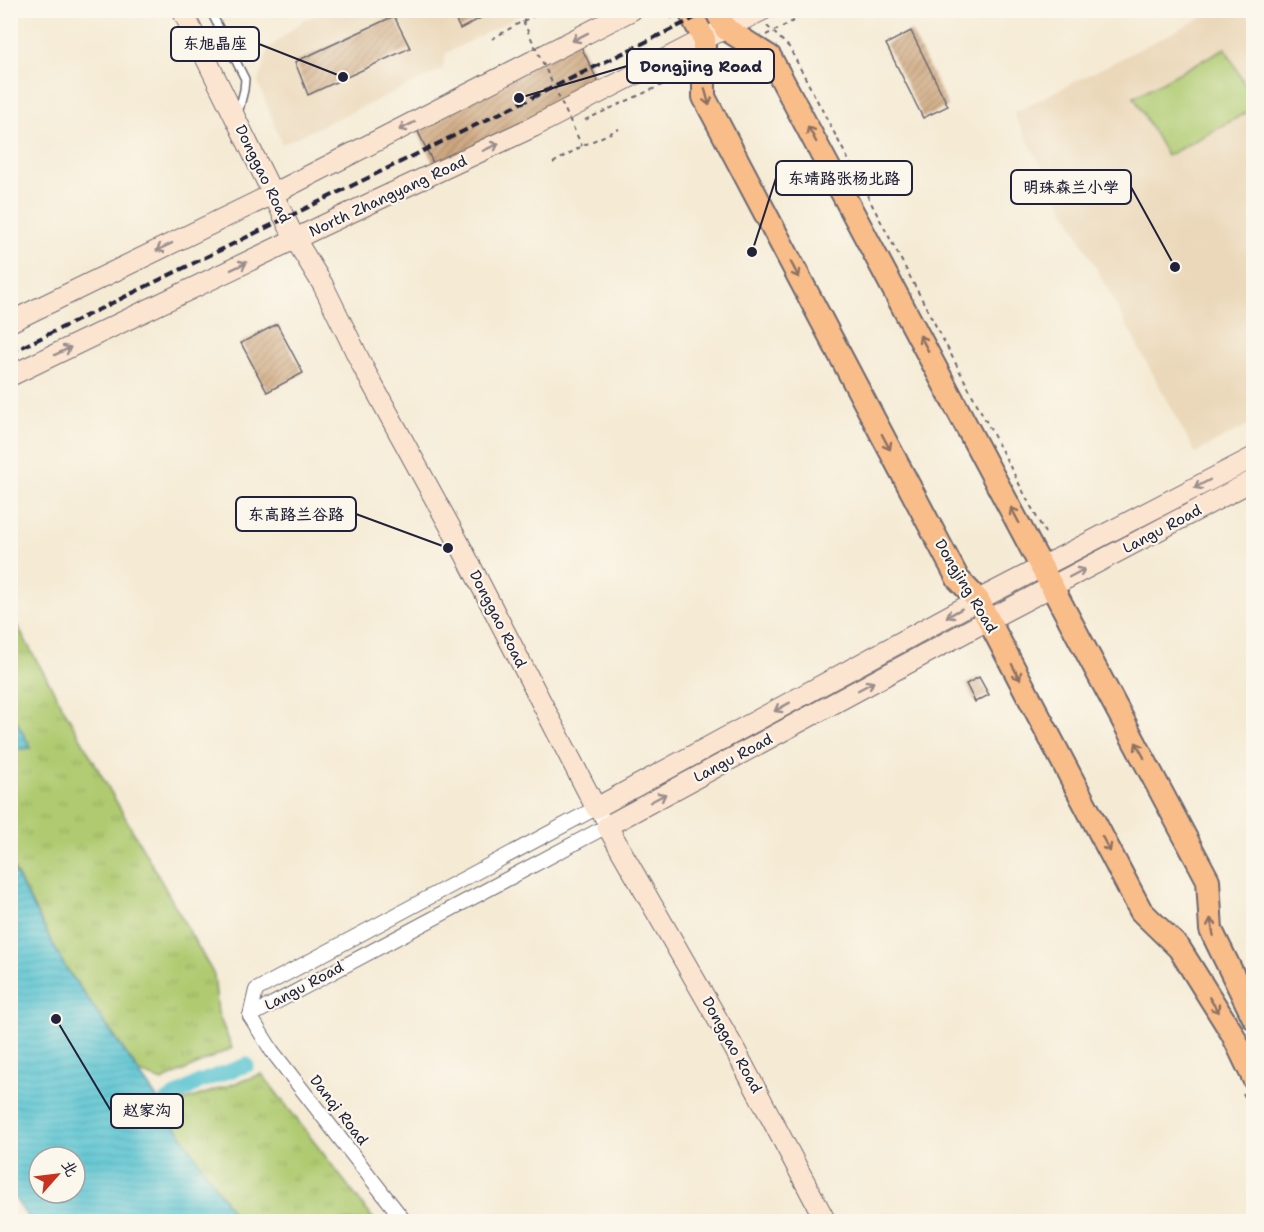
<svg xmlns="http://www.w3.org/2000/svg" width="1264" height="1232" viewBox="0 0 1264 1232" font-family="'Shantell Sans','LXGW WenKai TC',sans-serif">
<style>
.built{fill:#ebd8ba}
.grass{fill:url(#grass-tufts);stroke:#687656;stroke-width:1.5}
.garden{fill:#afca70;stroke:#687656;stroke-width:1.5}
.water{fill:url(#water-rules);stroke:#3c7286;stroke-width:1.5;fill-rule:evenodd}
.lines{fill:none;stroke-linecap:round;stroke-linejoin:round}
.canal{stroke:#57c3d1;stroke-width:15}
.building{fill:url(#building-hatch)}
.lane-casing{stroke:#6c6871;stroke-width:10}
.street-casing{stroke:#6c6871;stroke-width:16}
.secondary-casing{stroke:#6c6871;stroke-width:22}
.primary-casing{stroke:#6c6871;stroke-width:26}
.path{stroke:#6c6871;stroke-width:2;stroke-dasharray:4.5 4.5;stroke-linecap:butt}
.lane{stroke:#fff;stroke-width:7}
.street{stroke:#fff;stroke-width:14}
.secondary{stroke:#fce5d0;stroke-width:20}
.primary{stroke:#f8bd89;stroke-width:22}
.rail{stroke:#22223b;stroke-width:4;stroke-dasharray:9 4.5;stroke-linecap:butt}
.path-bridge{stroke:#6c6871;stroke-width:2;stroke-dasharray:4.5 4.5;stroke-linecap:butt}
.oneway{stroke:#9a8d8d}
.oneway2{stroke:#8d7062}
.labels{text-anchor:middle;dominant-baseline:central;stroke-width:4.5;stroke-linejoin:round;paint-order:stroke}
.street-label{font-size:15px;fill:#22223b;stroke:#fbf7ec}
.leader{fill:none;stroke:#22223b;stroke-width:2}
.callout-dot{fill:#22223b;stroke:#fbf7ec;stroke-width:2}
.callout{fill:#fbf7ec;stroke:#22223b;stroke-width:2}
.callout-label{font-size:16px;text-anchor:middle;font-weight:bold;fill:#22223b}
</style>
<defs>
<pattern id="grass-tufts" width="24" height="20" patternUnits="userSpaceOnUse" patternTransform="scale(1.5)"><rect width="24" height="20" fill="#afca70"/><path d="M3 7l-1-3M5 7V3M7 7l1-3M15 17l-1-3M17 17v-4M19 17l1-3" fill="none" stroke="#96ad62"/></pattern>
<pattern id="water-rules" width="6" height="5" patternUnits="userSpaceOnUse" patternTransform="scale(1.5)"><rect width="6" height="5" fill="#57c3d1"/><path d="M0 2.5h6" fill="none" stroke="#4ba7b4"/></pattern>
<pattern id="building-hatch" width="6" height="6" patternUnits="userSpaceOnUse" patternTransform="scale(1.5)"><rect width="6" height="6" fill="#cea77f"/><path d="M-1 1l2-2M0 6l6-6M5 7l2-2" fill="none" stroke="#a78869"/></pattern>
</defs>
<rect width="100%" height="100%" fill="#fbf7ec"/>
<filter id="ink" filterUnits="userSpaceOnUse"><feTurbulence type="fractalNoise" baseFrequency=".0167" numOctaves="2"/><feDisplacementMap in="SourceGraphic" scale="12" xChannelSelector="R" yChannelSelector="G"/><feConvolveMatrix kernelMatrix="1 2 1 2 8 2 1 2 1" color-interpolation-filters="sRGB"/></filter>
<filter id="wash" filterUnits="userSpaceOnUse"><feTurbulence type="fractalNoise" baseFrequency=".008" numOctaves="4" result="noise"/><feDisplacementMap in="SourceGraphic" scale="24" xChannelSelector="R" yChannelSelector="G"/><feGaussianBlur stdDeviation="1.35" result="paint"/><feColorMatrix in="noise" values="0 0 0 0 0 0 0 0 0 0 0 0 0 0 0 0 0 1.4 0 .05"/><feComposite in="paint" operator="in"/></filter>
<g filter="url(#wash)">
<rect width="100%" height="100%" fill="#f5ebd5"/>
<g class="built">
<path d="M325 11H529L446 53 442 70 282 144 258 83 269 48 304 20Z"/>
<path d="M1215 11H1253V422L1195 453 1013 113Z"/>
</g>
<g class="grass">
<path d="M10 613 214 975 218 1013 232 1048 162 1081 140 1073 64 965 11 863V750L31 748 11 711Z"/>
<path d="M262 1074 375 1221H238L172 1122 171 1110 178 1103Z"/>
</g>
<path class="garden" d="M1225 48 1253 100V109L1167 156 1134 97Z"/>
<g class="water">
<path d="M10 711H11L31 748 11 750Z"/>
<path d="M10 863 64 965 161 1104 238 1221H30L10 1191ZM39 1157H75V1193H39Z"/>
</g>
<g class="lines">
<path class="canal" d="M145 1114 199 1082 247 1065"/>
</g>
<g id="blocks">
<g class="building">
<path d="M451 10H496L460 29Z"/>
<path d="M394 16 410 48 308 95 295 62Z"/>
<path d="M911 31 948 106 923 118 886 44Z"/>
<path d="M577 38 601 88 436 169 412 119Z"/>
<path d="M277 324 303 373 267 392 241 343Z"/>
<path d="M979 677 989 695 975 702 966 684Z"/>
</g>
</g>
</g>
<g filter="url(#ink)">
<use href="#blocks" fill-opacity="0" stroke="#6c6871" stroke-width="1.5"/>
<g class="lines">
<g class="lane-casing">
<path id="lane" d="M210 10 245 79 244 90 238 114"/>
</g>
<g class="street-casing">
<g id="street">
<path d="M596 808 607 826 250 1016 256 990Z"/>
<path d="M250 1016 272 1051 405 1222"/>
</g>
</g>
<g class="secondary-casing">
<g id="secondary">
<path d="M182 10 295 239 323 285 364 369 459 543 596 808 978 600 1254 457"/>
<path d="M10 322 273 194 632 10"/>
<path d="M10 376 326 224 533 127 704 39 763 10"/>
<path d="M826 1222 734 1048 607 826 988 620 1254 480"/>
</g>
</g>
<g class="primary-casing">
<g id="primary">
<path d="M689 10 704 39V97L958 579 978 600 1141 911 1179 948 1232 1033 1254 1079"/>
<path d="M716 10 726 29 770 57 1208 880 1211 930 1254 1018"/>
</g>
</g>
<g class="path">
<path d="M668 10 672 19"/>
<path d="M767 26 789 47 1045 533"/>
<path d="M766 35 815 10"/>
<path d="M492 39 523 21 549 10"/>
<path d="M585 120 686 74"/>
<path d="M553 163 582 146 619 129"/>
<path d="M1243 1093 1254 1115"/>
</g>
<use href="#lane" class="lane"/>
<use href="#street" class="street"/>
<use href="#secondary" class="secondary"/>
<use href="#primary" class="primary"/>
<path class="rail" d="M10 353 711 10"/>
<path class="path-bridge" d="M523 21 582 146"/>
</g>
<defs><path id="oneway-shaft" d="M-6 0H5M1.5-3L5.5 0L1.5 3" fill="none" stroke-width="1.6" stroke-linecap="round" stroke-linejoin="round" transform="scale(1.5)"/></defs>
<g class="oneway">
<use href="#oneway-shaft" transform="translate(580 37) rotate(153)"/>
<use href="#oneway-shaft" transform="translate(407 126) rotate(153)"/>
<use href="#oneway-shaft" transform="translate(491 147) rotate(-25)"/>
<use href="#oneway-shaft" transform="translate(164 247) rotate(154)"/>
<use href="#oneway-shaft" transform="translate(239 266) rotate(-26)"/>
<use href="#oneway-shaft" transform="translate(63 351) rotate(-26)"/>
<use href="#oneway-shaft" transform="translate(1202 484) rotate(152)"/>
<use href="#oneway-shaft" transform="translate(1077 573) rotate(-28)"/>
<use href="#oneway-shaft" transform="translate(954 613) rotate(151)"/>
<use href="#oneway-shaft" transform="translate(866 686) rotate(-28)"/>
<use href="#oneway-shaft" transform="translate(782 707) rotate(151)"/>
<use href="#oneway-shaft" transform="translate(658 798) rotate(-28)"/>
</g>
<g class="oneway2">
<use href="#oneway-shaft" transform="translate(707 97) rotate(75)"/>
<use href="#oneway-shaft" transform="translate(812 134) rotate(-118)"/>
<use href="#oneway-shaft" transform="translate(795 270) rotate(62)"/>
<use href="#oneway-shaft" transform="translate(924 343) rotate(-118)"/>
<use href="#oneway-shaft" transform="translate(886 442) rotate(62)"/>
<use href="#oneway-shaft" transform="translate(1015 515) rotate(-118)"/>
<use href="#oneway-shaft" transform="translate(1016 672) rotate(62)"/>
<use href="#oneway-shaft" transform="translate(1140 750) rotate(-118)"/>
<use href="#oneway-shaft" transform="translate(1106 844) rotate(62)"/>
<use href="#oneway-shaft" transform="translate(1212 927) rotate(-100)"/>
<use href="#oneway-shaft" transform="translate(1214 1005) rotate(58)"/>
</g>
</g>
<g class="labels">
<g class="street-label">
<text transform="translate(263 174) rotate(64)">Donggao Road</text>
<text transform="translate(388 196) rotate(-25)">North Zhangyang Road</text>
<text transform="translate(1162 529) rotate(-28)">Langu Road</text>
<text transform="translate(966 586) rotate(59)">Dongjing Road</text>
<text transform="translate(498 619) rotate(63)">Donggao Road</text>
<text transform="translate(733 758) rotate(-28)">Langu Road</text>
<text transform="translate(304 986) rotate(-28)">Langu Road</text>
<text transform="translate(732 1045) rotate(61)">Donggao Road</text>
<text transform="translate(339 1110) rotate(52)">Danqi Road</text>
</g>
</g>
<path class="leader" d="M343 77L259 44M519 98L627 66M752 252L776 178M1175 267L1131 187M448 548L356 514M56 1019L111 1111"/>
<g class="callout-dot">
<circle cx="343" cy="77" r="6"/>
<circle cx="519" cy="98" r="6"/>
<circle cx="752" cy="252" r="6"/>
<circle cx="1175" cy="267" r="6"/>
<circle cx="448" cy="548" r="6"/>
<circle cx="56" cy="1019" r="6"/>
</g>
<g class="callout">
<rect x="171" y="27" width="88" height="34" rx="6"/>
<rect x="627" y="49" width="147" height="34" rx="6"/>
<rect x="776" y="161" width="136" height="34" rx="6"/>
<rect x="1011" y="170" width="120" height="34" rx="6"/>
<rect x="236" y="497" width="120" height="34" rx="6"/>
<rect x="111" y="1094" width="72" height="34" rx="6"/>
</g>
<g class="callout-label">
<text x="215" y="49">东旭晶座</text>
<text x="701" y="72">Dongjing Road</text>
<text x="844" y="184">东靖路张杨北路</text>
<text x="1071" y="193">明珠森兰小学</text>
<text x="296" y="520">东高路兰谷路</text>
<text x="147" y="1116">赵家沟</text>
</g>
<rect width="1264" height="1232" fill="none" stroke="#fbf7ec" stroke-width="36"/>
<g transform="translate(57 1175) rotate(62)"><circle r="28" fill="#fbf7ec" stroke="#a4a2a5" stroke-width="1.5"/>
<path d="M0-4.5L10 22L0 15L-10 22Z" fill="#c8321e"/>
<text y="-9" font-size="16" font-weight="bold" text-anchor="middle" fill="#22223b">北</text>
</g>
</svg>
